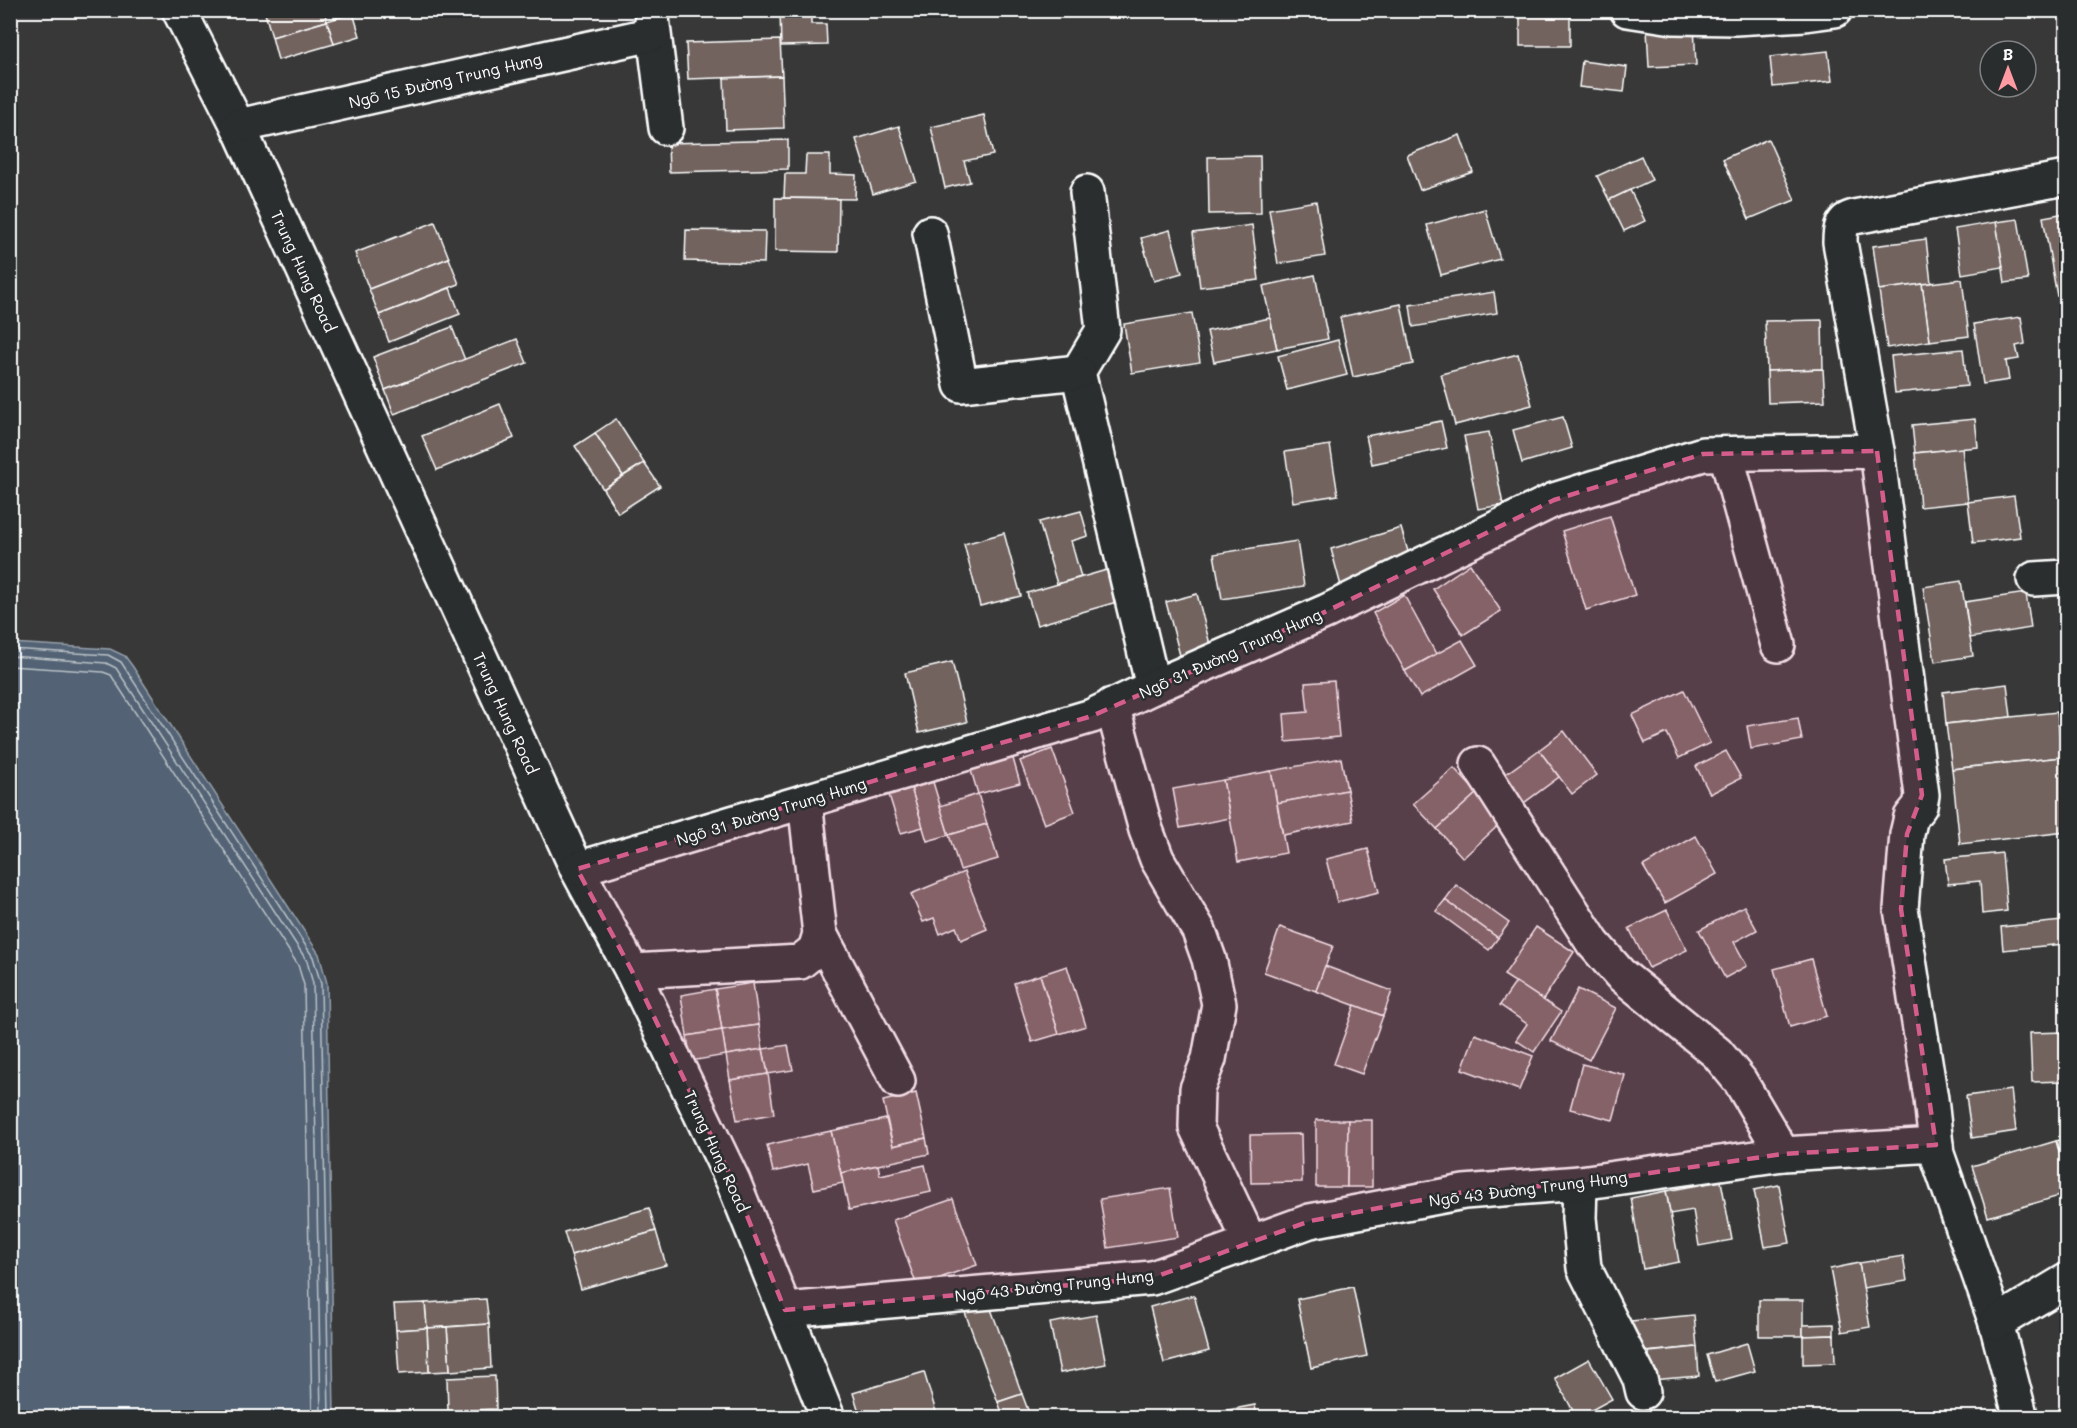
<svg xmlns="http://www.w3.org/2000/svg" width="2077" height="1428" viewBox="0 0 2077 1428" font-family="Mali,sans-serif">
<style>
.water{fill:#526374;stroke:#97a1ac;stroke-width:1.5}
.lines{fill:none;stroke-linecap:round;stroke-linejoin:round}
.shore{stroke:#bac1c7;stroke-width:1.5}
.building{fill:#72645f;stroke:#fff;stroke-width:1.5}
.minor-casing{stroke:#fff;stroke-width:38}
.minor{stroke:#2a2d2e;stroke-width:33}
.marked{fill:#d45d8c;fill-opacity:0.2;stroke:#d45d8c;stroke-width:4.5;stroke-dasharray:12 8;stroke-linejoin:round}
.labels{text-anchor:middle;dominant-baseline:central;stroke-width:5;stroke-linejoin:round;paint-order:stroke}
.street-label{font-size:16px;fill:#fff;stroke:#2a2d2e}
</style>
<rect width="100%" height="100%" fill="#383838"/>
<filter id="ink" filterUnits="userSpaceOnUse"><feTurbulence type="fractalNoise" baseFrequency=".0167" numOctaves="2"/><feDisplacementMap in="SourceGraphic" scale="12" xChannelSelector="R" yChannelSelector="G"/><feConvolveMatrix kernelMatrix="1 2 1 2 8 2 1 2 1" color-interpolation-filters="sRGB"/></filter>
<g filter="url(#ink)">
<path class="water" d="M10 643 110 649 125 656 133 667 319 954 327 983 334 1417H11Z"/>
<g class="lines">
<g class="shore">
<path d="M10 649 108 655 121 662 313 957 321 984 329 1418"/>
<path d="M10 656 106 663 116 668 307 961 313 984 321 1418"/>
<path d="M10 666 103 672 111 675 298 965 304 985 312 1418"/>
</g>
</g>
<g class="building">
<path d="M264 10H324L327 21 272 37Z"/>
<path d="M780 10H811V24H826L827 45 781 46Z"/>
<rect x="1520" y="10" width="50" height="36"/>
<path d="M353 13 360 36 334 44 327 21Z"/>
<path d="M327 21 334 44 278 60 272 37Z"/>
<path d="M1694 26 1696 65 1649 67 1647 29Z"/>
<path d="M780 40 782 76 688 79 686 43Z"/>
<path d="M1828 51 1832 81 1773 87 1770 57Z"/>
<path d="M1582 61 1627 67 1624 92 1579 87Z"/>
<path d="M782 76 784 128 726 130 724 78Z"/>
<path d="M984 115 993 155 964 161 970 182 945 188 931 127Z"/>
<path d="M899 126 916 181 873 194 856 139Z"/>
<path d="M1460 135 1473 172 1420 190 1407 155Z"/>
<path d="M1768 139 1795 200 1749 219 1723 159Z"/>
<path d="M788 140V169L669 172 668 143Z"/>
<path d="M806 155H830V174L856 175 855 199 784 198 785 174H805Z"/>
<path d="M1260 156 1261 213 1209 214 1208 157Z"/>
<path d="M1641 156 1652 180 1609 200 1597 176Z"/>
<path d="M1630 190 1645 221 1624 231 1609 200Z"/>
<path d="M775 198 839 199 838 252 775 251Z"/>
<path d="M1316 201 1325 256 1278 264 1269 209Z"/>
<path d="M1485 209 1500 259 1441 275 1427 225Z"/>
<path d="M2066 213V294L2057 296 2043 217Z"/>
<path d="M2018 219 2028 280 2005 283 1996 222Z"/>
<path d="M435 222 449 258 369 289 355 253Z"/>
<path d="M1996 222 2003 267 1962 274 1955 229Z"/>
<path d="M1252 225 1259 280 1200 287 1193 233Z"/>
<path d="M686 230 765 231 764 263 685 261Z"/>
<path d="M1170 230 1182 273 1154 281 1141 238Z"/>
<path d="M1926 239 1931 283 1879 290 1873 246Z"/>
<path d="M449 258 459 284 379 315 369 289Z"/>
<path d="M1315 275 1328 339 1277 349 1263 286Z"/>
<path d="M1962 279 1969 336 1930 341 1922 284Z"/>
<path d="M1922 284 1930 341 1887 348 1879 290Z"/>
<path d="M450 288 460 314 389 342 379 315Z"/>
<path d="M1494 292 1497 313 1413 327 1410 305Z"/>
<path d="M1401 304 1413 364 1353 377 1340 317Z"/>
<path d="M1192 313 1200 362 1132 373 1124 324Z"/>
<path d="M2021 317 2025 344 2016 346 2019 359 2006 361 2009 380 1983 384 1974 324Z"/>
<path d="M1270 318 1277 349 1214 362 1207 331Z"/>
<path d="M1822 320 1823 369 1767 371 1765 321Z"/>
<path d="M452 327 465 360 385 390 373 357Z"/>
<path d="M517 339 527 363 394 414 385 390Z"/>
<path d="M1338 340 1347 375 1287 390 1278 356Z"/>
<path d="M1963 349 1967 386 1895 393 1891 356Z"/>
<path d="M1518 354 1532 405 1455 425 1441 374Z"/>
<path d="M1823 369 1825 401 1768 403 1767 371Z"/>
<path d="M500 404 514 438 437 470 422 436Z"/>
<path d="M1563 417 1572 448 1522 463 1513 430Z"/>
<path d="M616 419 644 463 623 476 595 433Z"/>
<path d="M1975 419 1978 447 1915 453 1912 425Z"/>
<path d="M1441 421 1447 448 1372 464 1366 436Z"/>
<path d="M1489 432 1503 505 1478 509 1464 436Z"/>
<path d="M595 433 623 476 603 489 575 446Z"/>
<path d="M1330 445 1338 495 1293 502 1285 452Z"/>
<path d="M1962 448 1968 502 1920 507 1915 453Z"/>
<path d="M644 463 660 486 618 513 603 489Z"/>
<path d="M2014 496 2020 537 1973 543 1968 502Z"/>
<path d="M1081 511 1088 536 1071 541 1081 577 1057 584 1039 522Z"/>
<path d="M1610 516 1635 595 1586 610 1562 531Z"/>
<path d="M1401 528 1412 565 1341 586 1331 549Z"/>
<path d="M1004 533 1021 596 980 606 964 544Z"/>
<path d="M1297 541 1304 586 1222 599 1214 554Z"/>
<path d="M1470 564 1501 611 1463 635 1433 589Z"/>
<path d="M1117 567 1127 599 1037 625 1027 593Z"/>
<path d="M1961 581 1973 656 1935 662 1923 587Z"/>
<path d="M2026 593 2031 628 1970 638 1965 602Z"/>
<path d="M1197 594 1213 656 1182 663 1166 602Z"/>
<path d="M1404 595 1436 654 1405 671 1373 613Z"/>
<path d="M1462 640 1477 665 1420 697 1405 671Z"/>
<path d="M952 662 967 722 919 733 905 673Z"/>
<path d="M1334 681 1339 737 1286 742 1284 714 1308 712 1305 683Z"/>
<path d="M2007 684 2011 717 1946 724 1943 692Z"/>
<path d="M1684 690 1710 743 1679 758 1667 733 1645 743 1632 715Z"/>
<path d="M2057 712 2062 757 1952 769 1946 724Z"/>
<path d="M1798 718 1802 740 1751 749 1747 726Z"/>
<path d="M1564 731 1597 775 1572 794 1539 750Z"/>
<path d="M1052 749 1075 812 1044 824 1020 761Z"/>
<path d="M1539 750 1559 777 1517 808 1496 781Z"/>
<path d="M1726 751 1741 778 1710 794 1696 766Z"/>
<path d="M1012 755 1020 783 978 794 970 767Z"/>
<path d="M2062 757 2066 797V832L1960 844 1952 769Z"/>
<path d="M1341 758 1347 790 1277 803 1271 771Z"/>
<path d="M1454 768 1477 793 1437 829 1413 804Z"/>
<path d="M1271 771 1286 853 1238 862 1223 780Z"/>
<path d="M1223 780 1230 818 1180 828 1173 789Z"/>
<path d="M933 782 949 835 927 841 911 788Z"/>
<path d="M911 788 923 827 901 833 889 795Z"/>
<path d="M1347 790 1353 821 1283 835 1277 803Z"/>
<path d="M1477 793 1503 821 1463 858 1437 829Z"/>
<path d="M978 794 987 824 949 835 940 806Z"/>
<path d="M987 824 998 859 960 870 949 835Z"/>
<path d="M1696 836 1717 874 1665 903 1643 866Z"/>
<path d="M1368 849 1379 892 1337 902 1326 859Z"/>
<path d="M2002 853 2007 911 1982 914 1980 881 1948 884 1945 859Z"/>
<path d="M964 872 987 929 961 940 956 927 940 934 934 918 923 922 911 894Z"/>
<path d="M1456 885 1509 923 1498 938 1445 900Z"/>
<path d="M1445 900 1498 938 1489 950 1436 911Z"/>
<path d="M1744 906 1757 930 1734 942 1747 966 1725 978 1699 930Z"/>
<path d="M1667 910 1687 950 1649 968 1629 928Z"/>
<path d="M2066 913V947H2064L2061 914Z"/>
<path d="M2062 921 2064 944 2003 950 2001 927Z"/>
<path d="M1280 927 1333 946 1316 991 1264 972Z"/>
<path d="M1536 927 1574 952 1543 1000 1504 975Z"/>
<path d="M1811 959 1827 1016 1790 1027 1774 969Z"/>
<path d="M1067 966 1086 1026 1059 1034 1040 975Z"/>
<path d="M1325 966 1392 991 1383 1016 1316 991Z"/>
<path d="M1040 975 1059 1034 1032 1042 1014 983Z"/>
<path d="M1516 982 1561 1012 1534 1052 1516 1040 1527 1024 1500 1005Z"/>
<path d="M753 983 759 1025 722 1030 715 989Z"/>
<path d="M715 989 722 1030 687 1036 681 995Z"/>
<path d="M1578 989 1616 1008 1589 1060 1551 1041Z"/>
<path d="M1355 1005 1383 1016 1362 1074 1334 1064Z"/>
<path d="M759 1025 763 1049 726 1055 722 1030Z"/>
<path d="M722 1030 726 1055 691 1061 687 1036Z"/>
<path d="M2066 1032V1081L2032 1082 2030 1033Z"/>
<path d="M1475 1034 1533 1056 1519 1090 1462 1069Z"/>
<path d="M788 1045 793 1070 768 1074 763 1049Z"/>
<path d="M763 1049 768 1074 730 1080 726 1055Z"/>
<path d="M1582 1064 1625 1075 1613 1120 1570 1109Z"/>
<path d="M768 1074 774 1114 737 1120 730 1080Z"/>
<path d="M2011 1090 2016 1131 1972 1138 1966 1096Z"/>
<path d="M916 1093 926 1138 893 1146 883 1101Z"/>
<path d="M886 1119 893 1146 926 1138 929 1154 841 1173 831 1131Z"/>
<path d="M1316 1120H1348L1347 1187H1316Z"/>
<path d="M1348 1120H1372V1187H1347Z"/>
<path d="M831 1131 843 1183 814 1189 808 1164 773 1172 767 1145Z"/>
<path d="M1301 1134 1302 1182 1251 1183 1250 1135Z"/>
<path d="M2066 1138V1177L2056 1141Z"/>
<path d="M2056 1141 2066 1177V1194L1988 1217 1972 1166Z"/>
<path d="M878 1165 880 1175 925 1165 931 1192 849 1210 841 1173Z"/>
<path d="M1721 1181 1732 1240 1699 1246 1693 1210 1670 1214 1666 1191Z"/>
<path d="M1779 1185 1790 1243 1765 1247 1754 1190Z"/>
<path d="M1170 1188 1178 1237 1108 1248 1100 1199Z"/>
<path d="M1666 1191 1679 1262 1643 1269 1631 1198Z"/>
<path d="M953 1199 977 1265 917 1286 893 1220Z"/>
<path d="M649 1208 656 1231 571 1255 564 1232Z"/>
<path d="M656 1231 666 1265 581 1289 571 1255Z"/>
<path d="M1903 1256 1907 1281 1863 1288 1859 1263Z"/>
<path d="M1859 1263 1870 1327 1842 1332 1830 1269Z"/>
<path d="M1353 1287 1367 1356 1311 1368 1297 1299Z"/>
<path d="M1194 1295 1209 1351 1164 1363 1150 1307Z"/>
<path d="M987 1298 1022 1394 998 1402 963 1307Z"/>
<path d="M486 1299 489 1324 427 1328 425 1303Z"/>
<rect x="1759" y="1300" width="44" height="36"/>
<path d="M425 1303 427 1328 396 1330 394 1304Z"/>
<path d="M1096 1315 1106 1364 1060 1373 1050 1323Z"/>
<path d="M1694 1315 1697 1347 1634 1353 1631 1321Z"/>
<path d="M489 1324 491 1368 450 1371 447 1327Z"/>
<path d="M1834 1324V1335L1803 1336V1325Z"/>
<path d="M447 1327 450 1371 429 1372 427 1328Z"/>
<path d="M427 1328 429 1372 399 1374 396 1330Z"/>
<path d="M1834 1335 1835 1363 1803 1364V1336Z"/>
<path d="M1747 1343 1755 1371 1715 1382 1707 1355Z"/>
<path d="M1697 1347 1699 1376 1651 1380 1649 1352Z"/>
<path d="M1589 1359 1612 1399 1577 1418 1555 1378Z"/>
<path d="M924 1372 936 1412 918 1418H861L853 1393Z"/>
<path d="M495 1376 496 1409 448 1411 447 1378Z"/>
<path d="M1022 1394 1031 1418H1004L998 1402Z"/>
<path d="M1255 1405 1257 1418H1207V1414Z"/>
<path d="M1868 1412 1870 1418H1851Z"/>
</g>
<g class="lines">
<g class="minor-casing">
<g id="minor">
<path d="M179 10 238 126 577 869 632 971 733 1181 828 1418"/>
<path d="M651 10 666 128"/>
<path d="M1627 10 1673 17 1735 18 1805 14 1835 10"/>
<path d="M238 126 653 34"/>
<path d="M1087 192 1103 330 1078 372 1153 687"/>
<path d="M930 233 961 385 1078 372"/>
<path d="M1726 454 1778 645"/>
<path d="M2034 579 2066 577"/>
<path d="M1112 705 1146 830 1157 859 1199 931 1209 959 1219 1004 1209 1059 1197 1089 1196 1127 1250 1242"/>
<path d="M1478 764 1593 943 1620 974 1717 1053 1740 1081 1783 1154"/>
<path d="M577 869 1092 716 1153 687 1327 611 1554 500 1703 454 1877 451"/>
<path d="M820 934 898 1081"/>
<path d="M632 971 800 962 815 950 820 934 805 801"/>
<path d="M1936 1145 1931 1099 1901 909 1907 834 1911 817 1920 806 1922 795 1877 451 1840 242C1840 230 1841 220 1854 217L2066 178"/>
<path d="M1580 1183 1579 1218 1584 1268 1640 1379 1643 1392"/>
<path d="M785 1310 1152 1278 1310 1221 1464 1192 1580 1183 1783 1154 1936 1145 1937 1154 1996 1323 2021 1418"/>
<path d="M1996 1323 2066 1281"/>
</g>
</g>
<use href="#minor" class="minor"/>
</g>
</g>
<path class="marked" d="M1877 451 1922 795 1907 834 1901 909 1936 1145 1783 1154 1580 1183 1464 1192 1310 1221 1152 1278 785 1310 733 1181 632 971 577 869 1092 716 1327 611 1554 500 1703 454Z"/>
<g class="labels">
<g class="street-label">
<text transform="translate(445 80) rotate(-13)">Ngõ 15 Đường Trung Hưng</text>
<text transform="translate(304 271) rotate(65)">Trung Hung Road</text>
<text transform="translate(1230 653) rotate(-24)">Ngõ 31 Đường Trung Hưng</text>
<text transform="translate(506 713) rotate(65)">Trung Hung Road</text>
<text transform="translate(771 811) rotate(-17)">Ngõ 31 Đường Trung Hưng</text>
<text transform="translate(717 1151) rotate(65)">Trung Hung Road</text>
<text transform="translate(1528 1188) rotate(-7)">Ngõ 43 Đường Trung Hưng</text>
<text transform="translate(1054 1285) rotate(-6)">Ngõ 43 Đường Trung Hưng</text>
</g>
</g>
<rect width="2077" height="1428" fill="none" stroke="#2a2d2e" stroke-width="36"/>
<rect x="18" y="18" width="2041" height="1392" fill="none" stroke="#fff" stroke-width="2" filter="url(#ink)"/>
<g transform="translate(2008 69)"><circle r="28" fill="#2a2d2e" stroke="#7f8182" stroke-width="1.5"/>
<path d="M0-4.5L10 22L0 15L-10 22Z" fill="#ff9aa2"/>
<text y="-9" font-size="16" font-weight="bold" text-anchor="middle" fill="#ffffff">B</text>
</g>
</svg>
